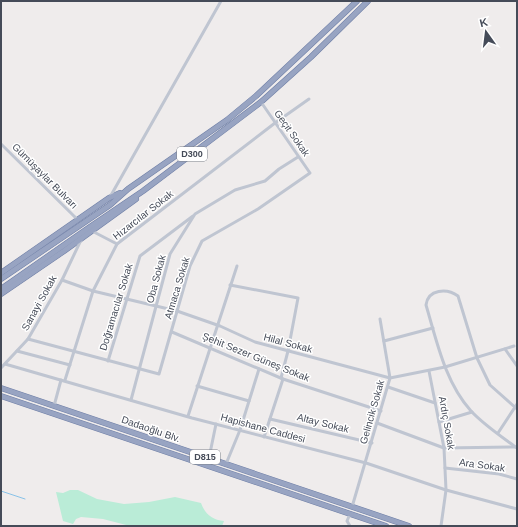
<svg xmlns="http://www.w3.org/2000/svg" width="518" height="527" viewBox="0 0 518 527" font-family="Arial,sans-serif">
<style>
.green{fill:#baecd7}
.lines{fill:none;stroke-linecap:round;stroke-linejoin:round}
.stream{stroke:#88c2e8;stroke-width:1}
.trunk-casing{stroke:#6f7fa6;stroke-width:6}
.minor{stroke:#bfc5d1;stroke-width:3}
.trunk{stroke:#98a4c2;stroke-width:5}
.labels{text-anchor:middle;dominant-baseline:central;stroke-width:3;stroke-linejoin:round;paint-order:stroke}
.shield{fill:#fff;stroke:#7d818a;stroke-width:1}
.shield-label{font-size:9px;font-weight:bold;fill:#454b58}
.street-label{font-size:10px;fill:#454b58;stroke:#fff}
</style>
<rect width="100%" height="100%" fill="#efecec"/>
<path class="green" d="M70 490H78L97 499 124 504 149 502 175 497 201 503C205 514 212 520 224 521L222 526H130L103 519 81 517 76 519 73 524 63 521 56 492 63 493Z"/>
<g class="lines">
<path class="stream" d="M1 491 25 499"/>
<g class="trunk-casing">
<g id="trunk">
<path d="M1 273 109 198 120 193"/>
<path d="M1 279 110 205 128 189 227 120 256 96 357 1"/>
<path d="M1 289 87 229 143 191 261 102 311 57 368 1"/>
<path d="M1 294 64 251 136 199"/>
<path d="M1 388 409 526"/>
<path d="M1 396 386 526"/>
</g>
</g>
<g class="minor">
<path d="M1 144 78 220"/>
<path d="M110 197 221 1"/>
<path d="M92 231 117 244"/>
<path d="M62 280 93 291 177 311 220 326 255 342 390 378 445 367 514 346"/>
<path d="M230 285 298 298 288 351 281 378"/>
<path d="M172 332 283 379 381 411"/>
<path d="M28 339 159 374 190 266 202 241 258 209 310 173 261 102"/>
<path d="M384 341 433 328"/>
<path d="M505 349 517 366"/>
<path d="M17 351 70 365"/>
<path d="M108 361 140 256 193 216"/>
<path d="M5 364 192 418 366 463 446 490 517 509"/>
<path d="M1 368 28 339 62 280 81 240"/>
<path d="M429 371 444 448 446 490 441 526"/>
<path d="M65 380 93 291 117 244 275 123 309 99"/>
<path d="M197 386 249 401"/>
<path d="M388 387 435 403"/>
<path d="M131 400 170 254 195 214 235 190 265 181 279 169 298 157"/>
<path d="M54 406 61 380"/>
<path d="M517 409 490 385 477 358 458 296C447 288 428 289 426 305 437 342 445 382 471 411 484 425 502 437 517 448"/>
<path d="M188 416 237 266"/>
<path d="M270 419 372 443"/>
<path d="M439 422 472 412"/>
<path d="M377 423 444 448 516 447"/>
<path d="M498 433 517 404"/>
<path d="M264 437 283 379"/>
<path d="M209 458 216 424"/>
<path d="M226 464 240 430 259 369"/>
<path d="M445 468 499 474 517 479"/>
<path d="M352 507 390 378 380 319"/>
<path d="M350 514 347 521 350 526"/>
</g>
<use href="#trunk" class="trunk"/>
</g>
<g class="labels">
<g class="shield">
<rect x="177" y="147" width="30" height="14" rx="3"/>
<rect x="190" y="450" width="30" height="14" rx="3"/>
</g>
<g class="shield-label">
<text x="192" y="154">D300</text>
<text x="205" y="457">D815</text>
</g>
<g class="street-label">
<text transform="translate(292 133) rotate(55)">Geçit Sokak</text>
<text transform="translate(45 176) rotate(45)">Gümüşaylar Bulvarı</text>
<text transform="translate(143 215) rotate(-38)">Hızarcılar Sokak</text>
<text transform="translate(156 279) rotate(-75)">Oba Sokak</text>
<text transform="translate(177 288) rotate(-73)">Atmaca Sokak</text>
<text transform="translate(39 303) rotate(-61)">Sanayi Sokak</text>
<text transform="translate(116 307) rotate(-73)">Doğramacılar Sokak</text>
<text transform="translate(288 343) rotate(15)">Hilal Sokak</text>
<text transform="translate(256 357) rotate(22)">Şehit Sezer Güneş Sokak</text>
<text transform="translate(372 412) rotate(-74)">Gelincik Sokak</text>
<text transform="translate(323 423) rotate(14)">Altay Sokak</text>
<text transform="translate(447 423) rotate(80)">Ardıç Sokak</text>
<text transform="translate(263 428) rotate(15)">Hapishane Caddesi</text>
<text transform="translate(151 429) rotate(19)">Dadaoğlu Blv.</text>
<text transform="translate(482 465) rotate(8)">Ara Sokak</text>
</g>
</g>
<rect width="518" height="527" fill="none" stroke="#454b58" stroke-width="4"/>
<g transform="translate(486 32) rotate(346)" stroke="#ffffff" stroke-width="3" paint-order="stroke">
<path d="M0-3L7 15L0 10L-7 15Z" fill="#454b58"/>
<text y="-6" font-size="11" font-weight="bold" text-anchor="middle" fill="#454b58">K</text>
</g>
</svg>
